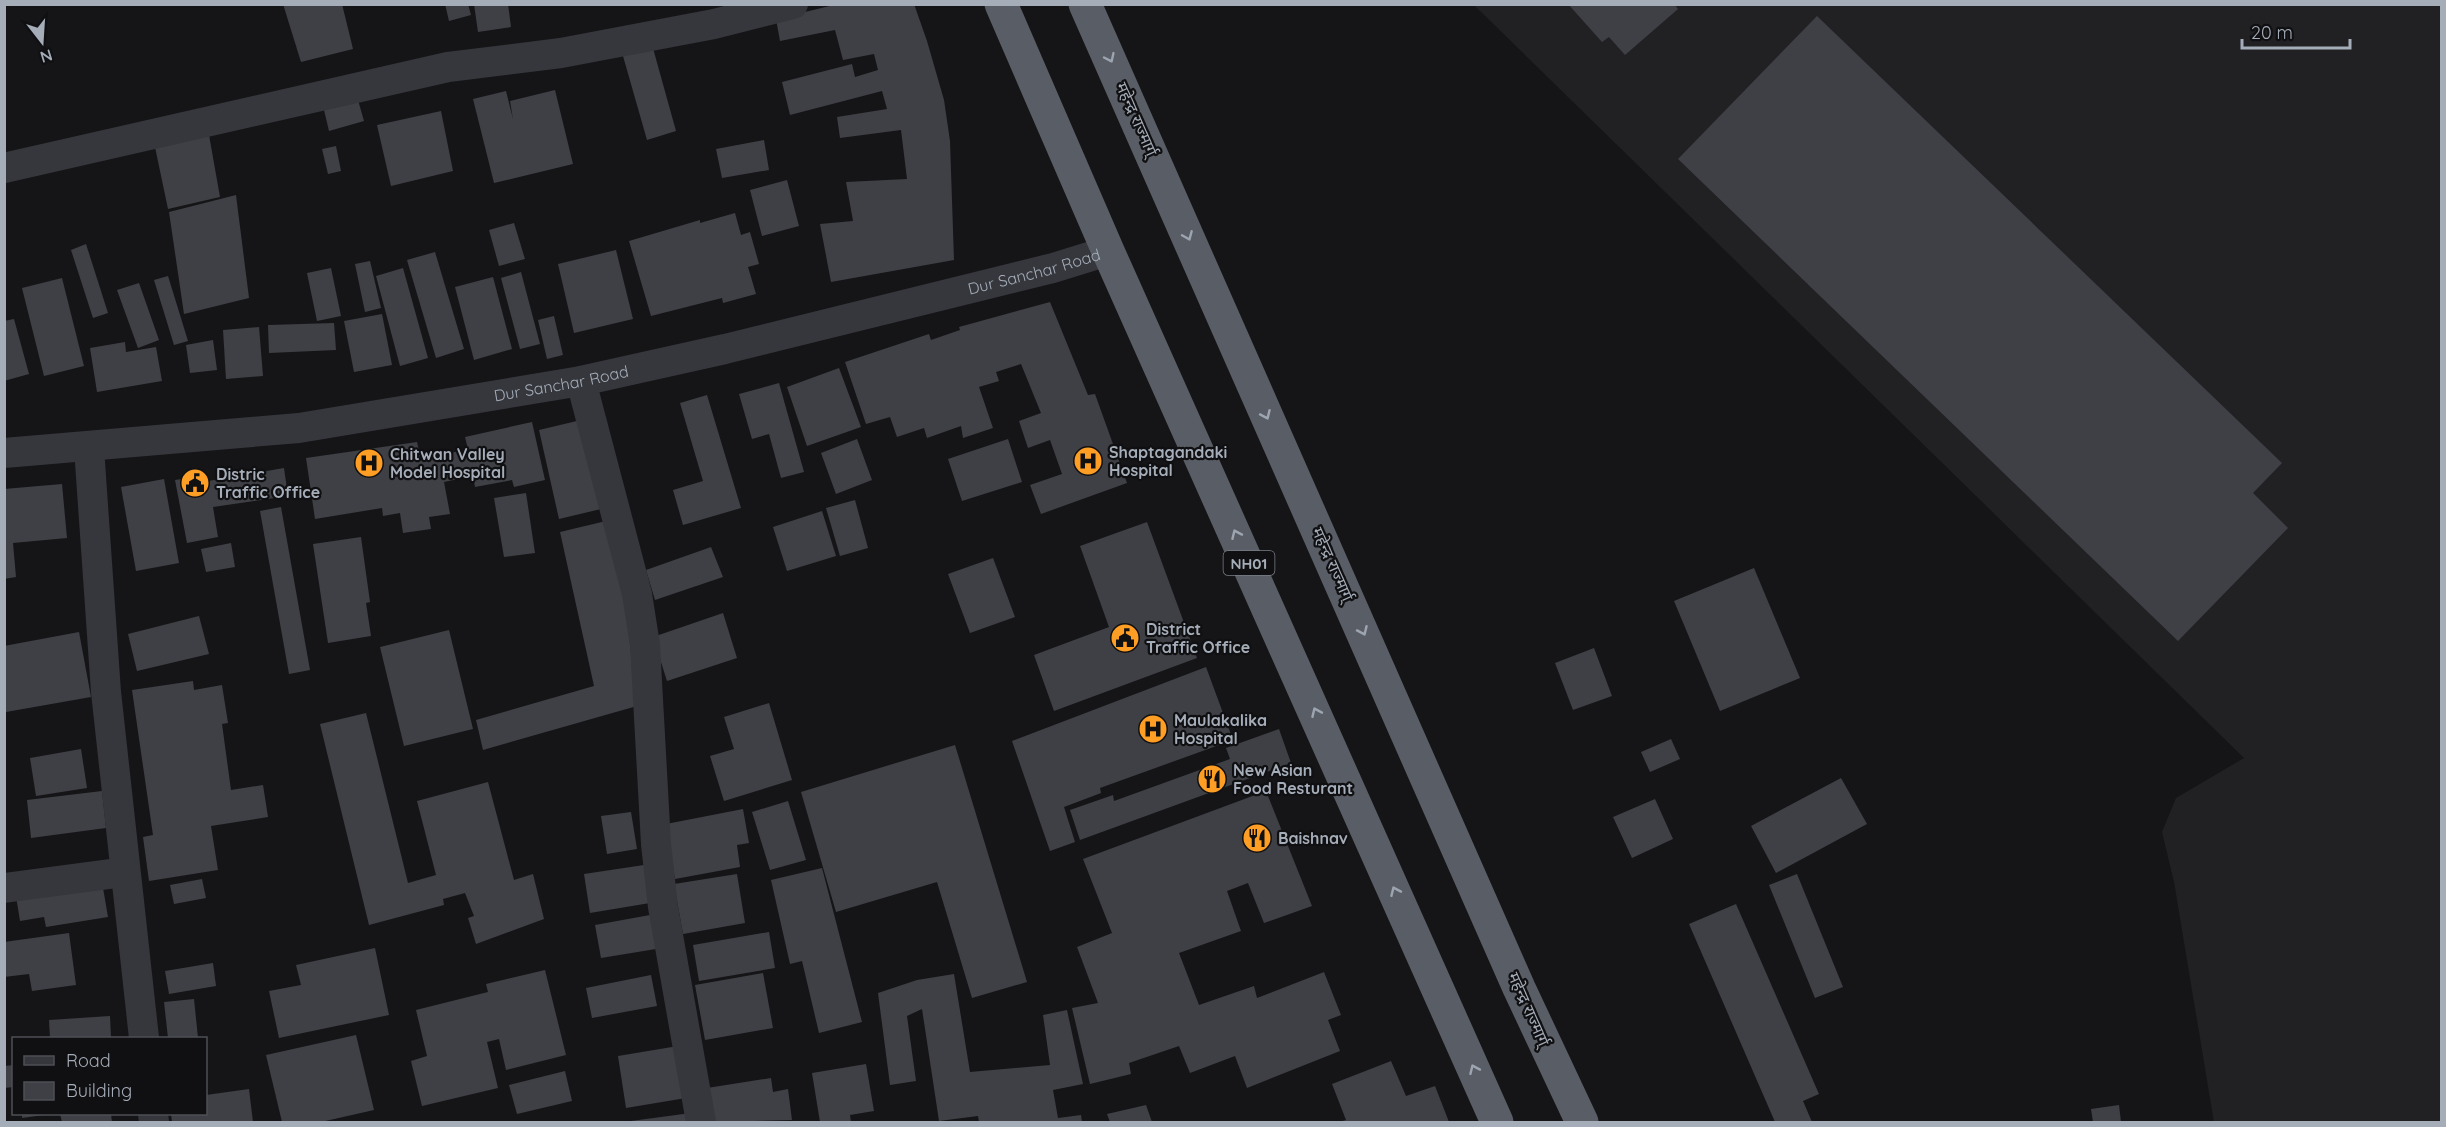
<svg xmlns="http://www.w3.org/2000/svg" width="2446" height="1127" viewBox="0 0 2446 1127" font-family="Quicksand,'Noto Sans Devanagari',sans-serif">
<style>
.built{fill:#212124}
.building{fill:#3e4045}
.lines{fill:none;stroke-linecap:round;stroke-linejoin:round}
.minor{stroke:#35373c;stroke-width:30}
.trunk{stroke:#595d65;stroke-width:33}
.oneway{stroke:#9da5b1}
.labels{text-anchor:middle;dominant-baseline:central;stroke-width:4.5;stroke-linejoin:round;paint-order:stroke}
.shield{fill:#101012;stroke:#787e87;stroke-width:1.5}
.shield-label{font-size:15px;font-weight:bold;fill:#a5adb9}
.street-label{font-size:16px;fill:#a5adb9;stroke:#101012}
.poi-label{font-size:16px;font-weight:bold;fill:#a5adb9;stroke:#101012;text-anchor:start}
</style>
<rect width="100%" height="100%" fill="#151517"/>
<path class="built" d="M1474 5H2441V1122H2214L2174 882 2162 832 2176 798 2244 758Z"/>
<g class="building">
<path d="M283 4H342L353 49 301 62Z"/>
<path d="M445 4H468L471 15 449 21Z"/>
<path d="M474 4H508L511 27 478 32Z"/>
<path d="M838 4H914L927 41 944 100 950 141 954 260 831 282 820 224 853 221 846 182 907 179 901 130 840 138 837 117 887 109 882 91 790 115 782 82 852 64 855 77 878 70 874 54 843 60 835 30 780 41 776 19Z"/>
<path d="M1568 4H1674L1678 9 1625 55 1609 37 1602 42Z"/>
<path d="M1817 16 2282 463 2253 493 2288 528 2178 641 1678 159Z"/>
<path d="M651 41 676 131 647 140 621 49Z"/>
<path d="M555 90 573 164 494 183 473 99 506 91 513 119 510 101Z"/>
<path d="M358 100 364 121 329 131 324 110Z"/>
<path d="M441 111 453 171 391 186 377 125Z"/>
<path d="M209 135 220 197 168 209 155 147Z"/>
<path d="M764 140 769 170 722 178 716 149Z"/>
<path d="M336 146 341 171 328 174 322 149Z"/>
<path d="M787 180 799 226 762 236 750 190Z"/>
<path d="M236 195 249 298 184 314 169 212Z"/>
<path d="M735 213 741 235 750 232 759 264 748 267 756 294 723 303 722 298 651 316 629 241 700 220V223Z"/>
<path d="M514 223 525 259 499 266 489 230Z"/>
<path d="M86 244 108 313 93 318 71 250Z"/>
<path d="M616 250 633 319 574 333 558 264Z"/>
<path d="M435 252 464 349 436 358 407 260Z"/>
<path d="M370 261 381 308 365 312 355 264Z"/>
<path d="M331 268 341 316 317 321 307 273Z"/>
<path d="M403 268 428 358 400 366 376 276Z"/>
<path d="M521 272 540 344 520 349 501 278Z"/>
<path d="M168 276 188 341 174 345 154 280Z"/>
<path d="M493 277 512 349 474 360 455 287Z"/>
<path d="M62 278 84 366 44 376 22 288Z"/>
<path d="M139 283 159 340 138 348 117 290Z"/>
<path d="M1050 302 1088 395 1095 394 1127 483 1041 514 1030 485 1062 474 1050 440 1028 448 1019 421 1041 413 1021 364 996 372 999 381 979 387 993 428 963 438 961 426 927 438 924 428 897 437 890 417 866 424 845 362 929 334 931 340 960 330 959 327Z"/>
<path d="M382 314 392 365 354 372 344 321Z"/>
<path d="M554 316 563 355 547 359 538 320Z"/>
<path d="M14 319 29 374 4 381V321Z"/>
<path d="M334 323 336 350 269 353 268 325Z"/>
<path d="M259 327 263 376 226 379 223 330Z"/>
<path d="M213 340 217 370 190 373 186 345Z"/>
<path d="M125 342 126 352 156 347 162 381 97 392 90 348Z"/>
<path d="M839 368 861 427 807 446 787 387Z"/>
<path d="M779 383 804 472 781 478 769 434 752 439 739 394Z"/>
<path d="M707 395 741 508 683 525 673 490 703 481 680 403Z"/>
<path d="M581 420 601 509 559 519 539 430Z"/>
<path d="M532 422 545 480 514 487 512 480 475 487 473 476 444 482 450 514 429 517 431 529 403 533 400 513 383 516 382 508 315 519 306 458 417 442 421 460 468 449 465 437Z"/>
<path d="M857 439 872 480 836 494 821 453Z"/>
<path d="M1008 439 1022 482 962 501 948 459Z"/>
<path d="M284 468 288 496 213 507 218 537 187 543 175 480 207 475 208 481Z"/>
<path d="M164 479 179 563 136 571 121 487Z"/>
<path d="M62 484 67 538 13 543 16 577 4 579V489Z"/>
<path d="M526 493 535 553 504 557 494 498Z"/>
<path d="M855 500 868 548 840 556 826 508Z"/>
<path d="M281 507 310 670 289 674 260 511Z"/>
<path d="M822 511 836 556 787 571 773 527Z"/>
<path d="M606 521 626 606 637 706 483 750 476 720 594 686 560 532Z"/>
<path d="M1147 522 1197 658 1054 711 1034 655 1109 627 1080 546Z"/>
<path d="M361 537 370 602 366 603 371 636 328 643 313 544Z"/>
<path d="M231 543 235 567 206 572 201 549Z"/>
<path d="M711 547 723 577 655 600 646 570Z"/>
<path d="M993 558 1015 617 970 633 948 574Z"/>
<path d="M1754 568 1800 678 1720 711 1674 601Z"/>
<path d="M723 613 737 658 667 681 653 637Z"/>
<path d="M199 616 209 654 137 671 128 634Z"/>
<path d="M449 630 473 729 404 746 380 647Z"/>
<path d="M79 632 91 697 6 712 4 646Z"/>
<path d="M1594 648 1612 696 1573 710 1555 663Z"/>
<path d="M1206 667 1233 740 1100 788 1101 793 1064 807 1075 842 1050 851 1012 741Z"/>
<path d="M193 681 194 690 222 685 228 723 222 724 231 790 263 785 268 817 211 826 218 870 149 881 143 837 153 835 132 690Z"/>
<path d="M769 703 792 780 724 801 710 756 734 749 724 717Z"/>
<path d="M366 713 408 883 436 875 417 801 488 782 514 880 533 874 544 919 476 944 468 918 474 916 465 893 443 899 444 905 369 925 320 724Z"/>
<path d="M1279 729 1291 763 1080 840 1070 810 1113 795 1114 801 1230 759 1226 748Z"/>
<path d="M1671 739 1680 759 1650 772 1641 752Z"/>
<path d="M955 745 1027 982 972 998 937 882 836 912 801 792Z"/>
<path d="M81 749 87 788 36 796 30 758Z"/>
<path d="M1841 778 1867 824 1776 873 1751 826Z"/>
<path d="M102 791 106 828 31 838 27 800Z"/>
<path d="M1266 791 1312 906 1264 923 1248 883 1227 891 1241 931 1179 953 1199 1005 1254 986 1257 998 1324 972 1341 1015 1328 1020 1340 1051 1247 1088 1235 1056 1190 1073 1179 1046 1129 1063 1131 1074 1090 1084 1072 1008 1098 1003 1077 947 1112 933 1083 859Z"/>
<path d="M1655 799 1673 839 1632 858 1613 817Z"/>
<path d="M788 801 806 860 770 870 752 812Z"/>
<path d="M743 809 749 843 737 845 740 867 675 879 666 824Z"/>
<path d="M631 812 637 849 607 854 601 816Z"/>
<path d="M644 865 650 903 590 913 584 874Z"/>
<path d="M822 868 862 1022 819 1033 802 961 790 964 771 880Z"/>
<path d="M737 874 745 923 683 934 674 884Z"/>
<path d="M1797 874 1843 987 1815 998 1769 885Z"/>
<path d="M202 879 206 898 174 904 170 885Z"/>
<path d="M102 882 108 917 46 927 44 917 20 921 16 896Z"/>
<path d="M1736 904 1819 1094 1803 1101 1812 1122H1775L1689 924Z"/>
<path d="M650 915 656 949 601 958 595 925Z"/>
<path d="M769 932 775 968 699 981 693 945Z"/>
<path d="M69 933 76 985 32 991 29 974 4 977V942Z"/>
<path d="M375 948 389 1015 279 1038 269 991 301 985 296 965Z"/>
<path d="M213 963 216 986 169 994 165 971Z"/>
<path d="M545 970 566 1055 506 1070 499 1039 487 1042 498 1088 422 1106 411 1061 427 1056 416 1010 488 992 486 984Z"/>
<path d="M763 973 773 1028 705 1040 695 985Z"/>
<path d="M954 974 970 1072 1050 1065 1043 1015 1067 1010 1083 1084 1053 1090 1058 1118 1081 1115 1082 1122H979L978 1116 939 1121 922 1009 907 1016 916 1081 890 1085 878 993 917 980Z"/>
<path d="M651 975 657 1006 592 1018 586 988Z"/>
<path d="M194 999 198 1038H168L164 1002Z"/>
<path d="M110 1016 111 1038H50L49 1020Z"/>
<path d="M356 1035 374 1110 321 1122H282L266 1055Z"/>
<path d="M678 1046 686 1098 626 1108 618 1056Z"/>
<path d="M1391 1061 1406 1096 1435 1086 1449 1122H1339L1346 1120 1332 1084Z"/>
<path d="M866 1064 874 1111 850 1115 851 1122H820L812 1073Z"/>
<path d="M14 1065V1087L4 1088V1066Z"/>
<path d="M565 1071 572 1101 517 1114 509 1085Z"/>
<path d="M771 1078 773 1092 788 1089 792 1120 712 1122 707 1088Z"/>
<path d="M249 1089 253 1122H172L171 1114H206V1095Z"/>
<path d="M1146 1105 1152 1122H1110L1107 1114Z"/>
<path d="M2119 1105 2121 1122H2093L2091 1109Z"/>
<path d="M691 1113 693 1122H631V1121Z"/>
<path d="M22 1114H44V1115L22 1118Z"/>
<path d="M60 1114H111L112 1122H62Z"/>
</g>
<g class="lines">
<g class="minor">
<path d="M4 168 448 67 561 53 714 24 793 4"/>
<path d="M581 381 637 594 645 645 656 844 663 907 701 1122"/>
<path d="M89 448 106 692 144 1038"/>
<path id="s1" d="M4 453 299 428 581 381 725 349 1053 268 1108 251"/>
<path d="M4 888 125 872"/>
<path d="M153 1114 154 1122"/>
</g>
<g class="trunk">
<path d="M1001 4 1108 251 1497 1122"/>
<path d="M1085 4 1519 988 1582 1122"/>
</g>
</g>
<defs><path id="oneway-chevron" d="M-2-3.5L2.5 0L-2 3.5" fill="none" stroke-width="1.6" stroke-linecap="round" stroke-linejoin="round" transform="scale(1.5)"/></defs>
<g class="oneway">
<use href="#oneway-chevron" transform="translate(1110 58) rotate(65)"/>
<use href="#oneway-chevron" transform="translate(1188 236) rotate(67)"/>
<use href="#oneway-chevron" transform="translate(1266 415) rotate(66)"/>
<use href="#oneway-chevron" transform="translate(1236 534) rotate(-114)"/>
<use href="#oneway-chevron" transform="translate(1363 631) rotate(66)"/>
<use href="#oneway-chevron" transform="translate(1316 712) rotate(-114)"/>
<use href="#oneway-chevron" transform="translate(1395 891) rotate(-114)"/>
<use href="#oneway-chevron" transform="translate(1474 1069) rotate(-114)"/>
</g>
<defs>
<g id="hospital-disc" transform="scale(1.5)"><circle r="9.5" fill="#ff9e25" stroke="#101012"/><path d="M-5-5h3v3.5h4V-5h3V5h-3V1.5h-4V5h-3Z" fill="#111"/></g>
<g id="civic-disc" transform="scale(1.5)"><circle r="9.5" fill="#ff9e25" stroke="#101012"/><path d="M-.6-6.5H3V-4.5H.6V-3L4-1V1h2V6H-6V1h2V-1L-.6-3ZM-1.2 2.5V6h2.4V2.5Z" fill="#111"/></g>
<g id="restaurant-disc" transform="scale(1.5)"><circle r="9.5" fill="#ff9e25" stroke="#101012"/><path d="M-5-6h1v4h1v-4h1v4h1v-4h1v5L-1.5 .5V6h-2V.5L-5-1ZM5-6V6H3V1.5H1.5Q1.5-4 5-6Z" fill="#111"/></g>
</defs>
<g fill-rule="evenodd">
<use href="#hospital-disc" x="1088" y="461"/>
<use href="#hospital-disc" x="369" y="463"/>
<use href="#civic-disc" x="195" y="483"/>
<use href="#civic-disc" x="1125" y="638"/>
<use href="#hospital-disc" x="1153" y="729"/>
<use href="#restaurant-disc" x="1212" y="779"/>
<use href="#restaurant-disc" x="1257" y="838"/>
</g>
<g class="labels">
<rect class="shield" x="1223.5" y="551" width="51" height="24" rx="4.5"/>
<g class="shield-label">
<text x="1249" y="563">NH01</text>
</g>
<g class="street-label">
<text transform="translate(1137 119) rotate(66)">महेन्द्र राज्मार्ग्</text>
<text stroke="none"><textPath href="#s1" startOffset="1048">Dur Sanchar Road</textPath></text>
<text stroke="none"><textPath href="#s1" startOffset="562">Dur Sanchar Road</textPath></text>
<text transform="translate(1333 564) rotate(66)">महेन्द्र राज्मार्ग्</text>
<text transform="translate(1529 1009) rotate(66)">महेन्द्र राज्मार्ग्</text>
</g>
<g class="poi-label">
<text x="1109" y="452">Shaptagandaki<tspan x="1109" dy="18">Hospital</tspan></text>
<text x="390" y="454">Chitwan Valley<tspan x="390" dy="18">Model Hospital</tspan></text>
<text x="216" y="474">Distric<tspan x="216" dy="18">Traffic Office</tspan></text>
<text x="1146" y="629">District<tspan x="1146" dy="18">Traffic Office</tspan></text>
<text x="1174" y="720">Maulakalika<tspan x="1174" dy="18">Hospital</tspan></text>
<text x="1233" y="770">New Asian<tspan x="1233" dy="18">Food Resturant</tspan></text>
<text x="1278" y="838">Baishnav</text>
</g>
</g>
<rect width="2446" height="1127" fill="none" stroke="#a5adb9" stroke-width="12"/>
<rect x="12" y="1037" width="195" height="78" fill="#101012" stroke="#4c4f55" stroke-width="1.5"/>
<rect x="24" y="1056" width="30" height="9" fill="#35373c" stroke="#4c4f55" stroke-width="1.5"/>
<text x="66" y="1067" font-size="18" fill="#a5adb9">Road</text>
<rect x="24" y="1082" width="30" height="18" fill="#3e4045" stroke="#4c4f55" stroke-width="1.5"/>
<text x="66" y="1097" font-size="18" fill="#a5adb9">Building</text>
<g transform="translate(42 42) rotate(163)" stroke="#101012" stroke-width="4.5" paint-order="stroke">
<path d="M0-4.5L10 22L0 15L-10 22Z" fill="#a5adb9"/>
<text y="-9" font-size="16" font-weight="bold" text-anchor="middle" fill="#a5adb9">N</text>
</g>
<path d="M2242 39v9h108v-9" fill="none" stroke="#a5adb9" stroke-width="3"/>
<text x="2251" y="39" font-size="18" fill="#a5adb9" stroke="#101012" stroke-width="4.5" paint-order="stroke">20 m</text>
</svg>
